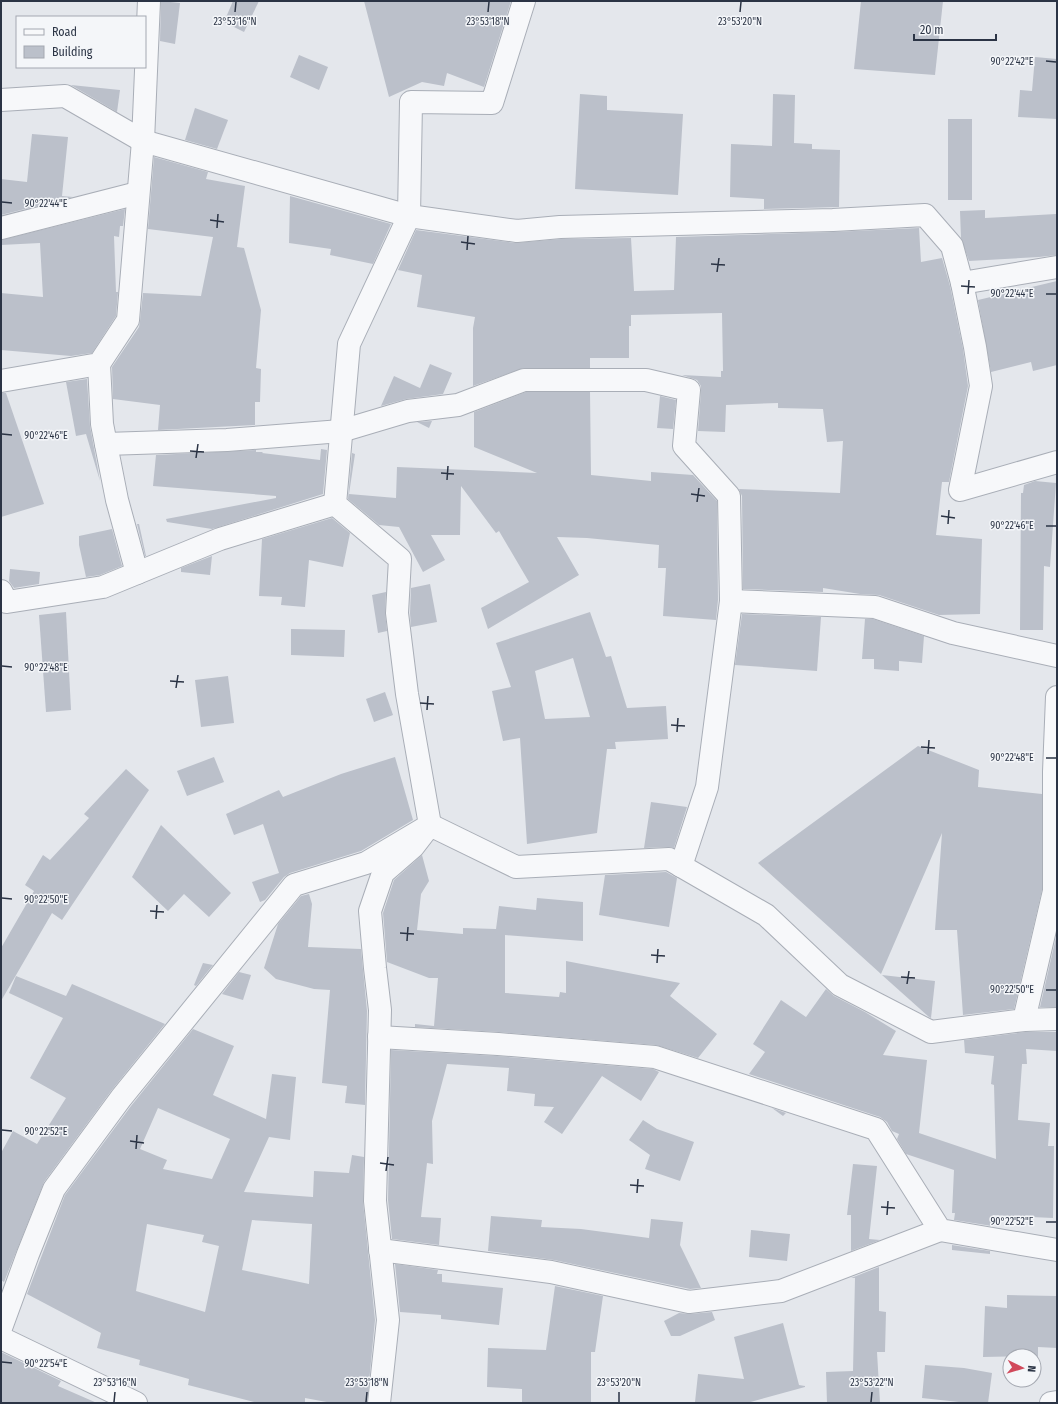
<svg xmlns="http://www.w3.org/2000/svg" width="1058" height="1404" viewBox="0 0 1058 1404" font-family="'Fira Sans Condensed',sans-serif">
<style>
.building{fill:#bbc0ca;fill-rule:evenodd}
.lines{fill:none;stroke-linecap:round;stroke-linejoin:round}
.street-casing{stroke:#a9aeb7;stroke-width:24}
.street{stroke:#f7f8fa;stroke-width:22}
.ticks{fill:none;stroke:#2b3445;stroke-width:1.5}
.ticks-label{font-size:10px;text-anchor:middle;fill:#2b3445;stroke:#f4f6f9;stroke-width:3;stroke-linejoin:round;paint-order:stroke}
</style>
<rect width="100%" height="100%" fill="#e4e7ec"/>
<g class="building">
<path d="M161 1 180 3 175 44 160 41Z"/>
<path d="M233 1H259L244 32 224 22Z"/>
<path d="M364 1H511L484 87 447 73 444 86 422 82 389 97Z"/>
<path d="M861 1H943L935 75 854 69Z"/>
<path d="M299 55 328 67 319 90 290 77Z"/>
<path d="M1035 57 1057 59V119L1018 117 1020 90 1032 91Z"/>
<path d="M71 85 120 90 117 112Z"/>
<path d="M580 94 607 96V110L683 114 678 195 575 189Z"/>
<path d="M773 94 795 95 794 143 812 144V149L840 150 839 207 764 209V199L730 197 731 144 772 146Z"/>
<path d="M195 108 228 120 217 149 185 140Z"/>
<rect x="948" y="119" width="24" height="81"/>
<path d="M32 134 68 137 62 196 73 197 1 215V179L27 182Z"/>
<path d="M154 157 208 172 206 179 245 186 237 247 244 248 261 310 256 368 261 369 260 402H255V425L158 430 160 405 113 399 112 367 139 327 140 321 143 293 201 296 213 237 148 229Z"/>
<path d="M290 196 391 224 373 264 330 255 331 249 289 243Z"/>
<path d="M125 209 123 226H120L119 237 114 236 116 292H118L116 316 92 353 71 356 1 350V293L43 297 40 243 1 245V240Z"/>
<path d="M985 210V218L1056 214 1057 255 1039 257 969 261 961 238 960 211Z"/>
<path d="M919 228 921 262 942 258 950 286 963 349 968 386 949 482H942L936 535 982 539 980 614 939 615 879 595 860 594 823 588V592L743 589 742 496 739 489 840 493 843 441 827 442 823 409 778 408V403L726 405 725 432 698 431 701 391V386L697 380 682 375 721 377V371H723L722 313 631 315V326H629V358H590V368H524L473 386V328L475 317 417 307 422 275 398 270 416 230 515 243 561 239 631 238 634 291 674 290 676 237 833 232Z"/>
<path d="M1057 281V365L1033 371 1031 362 991 372 978 300Z"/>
<path d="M430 364 452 373 443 394 406 399 381 406 394 376 420 388Z"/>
<path d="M87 379 90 426 100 481 86 434 76 436 66 382Z"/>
<path d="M526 392H590L591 475 651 481V472L693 475 717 501 718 600 716 620 663 616 666 568H658L659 545 587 538 557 537 579 575 488 629 481 608 529 582 499 531 496 533 461 486 460 535H431L445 560 423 572 399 527 379 525 348 499 352 453 355 454 349 494 396 498 397 467 537 473 474 447V412Z"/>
<path d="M1 393H6L44 504 1 517Z"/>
<path d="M660 396 676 400 673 429 657 428Z"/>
<path d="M432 421 429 428 417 422Z"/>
<path d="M321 449 327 450 323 494 212 529 167 522 166 519 276 498V496L153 486 156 455 256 450V452H263L262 453 320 460Z"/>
<path d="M1035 481 1056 483 1050 567 1044 566 1043 630H1020L1021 493H1023L1024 485Z"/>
<path d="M332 518 350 533 343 567 309 560 305 607 281 605 282 597 259 596 262 539Z"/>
<path d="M137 524H139L146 556H145Z"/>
<path d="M112 529 122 566 100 575 86 577 79 545V536Z"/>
<path d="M212 556 210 575 181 572V568Z"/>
<path d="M10 569 40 572 39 584 14 588 9 581Z"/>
<path d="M430 584 437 622 411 627 410 613 411 588Z"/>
<path d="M386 592 385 612 387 631 378 633 372 595Z"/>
<path d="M66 612 71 710 46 712 39 615Z"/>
<path d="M590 612 606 657 611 656 627 708 666 706 668 739 615 742 616 749H607L597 833 527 844 520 738 503 741 492 691 511 687 496 643ZM573 658 590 717 545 719 535 671Z"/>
<path d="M742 614 821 617 817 671 735 665Z"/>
<path d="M865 619H873L924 636 922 663 899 661V671L874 669V659H862Z"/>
<path d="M291 629 345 630 344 657 291 655Z"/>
<path d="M228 676 234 723 201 727 195 680Z"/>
<path d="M385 692 393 715 374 722 366 699Z"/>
<path d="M918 746 979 770 978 787 1042 794V890L1014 1009 963 1015 957 930H935L942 833 881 974 758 863Z"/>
<path d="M214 757 224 782 187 796 177 771Z"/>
<path d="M395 757 413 820 361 851 290 873 284 877 265 900 260 902 252 882 279 873 263 824 234 835 226 814 279 790 283 797 341 774Z"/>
<path d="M126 769 149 790 62 920 52 913 1 1001V948L34 891 25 885 43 855 50 860 89 818 84 814Z"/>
<path d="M651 802 687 807 674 848 668 847 644 848Z"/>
<path d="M161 825 231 893 209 917 184 894 168 911 132 877Z"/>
<path d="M422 855 429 881 421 894 417 930 463 934V928L496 929 499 906 536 910 537 898 583 902V941L505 935V993L559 997 560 992 566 993V961L680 983 670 996 717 1034 698 1058 656 1045 499 1032 415 1027V1024L434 1026 438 978H429L387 962 383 913 394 880Z"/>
<path d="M666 872 677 878 669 927 599 915 605 875Z"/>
<path d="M309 894 312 904 308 947 361 949 367 1011 365 1105 345 1103 347 1086 322 1083 330 990 314 989 276 979 264 968 278 924 301 896Z"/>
<path d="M1057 933V1007H1040Z"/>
<path d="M203 963 213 965 196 986 194 985Z"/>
<path d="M239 972 251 975 243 1000 222 994Z"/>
<path d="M882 975 935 981 931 1018 929 1017Z"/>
<path d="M16 976 66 996 72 984 165 1024 111 1091 44 1182 4 1282 1 1280V1153L13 1131 37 1144 66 1098 30 1078 63 1018 9 993Z"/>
<path d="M826 989 834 996 865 1012 896 1031 883 1055 927 1060 919 1133 996 1159 994 1085 991 1084 994 1056 965 1053 964 1040 1025 1032H1057V1051L1026 1049 1027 1064H1022L1018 1120 1050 1123 1048 1146H1054L1053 1218 993 1215 992 1226 954 1220 955 1213H952L954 1170 906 1154 897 1139 899 1134 892 1131 887 1122 880 1117 749 1074 765 1052 753 1044 781 1000 806 1017Z"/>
<path d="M193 1029 234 1046 213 1095 266 1119 272 1074 296 1077 290 1140 269 1137 244 1192 313 1197 314 1171 349 1173 352 1155 364 1157 363 1202 375 1320 367 1403H332L305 1398V1403H258L188 1385 189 1379 139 1365 140 1360 97 1348 101 1333 27 1294 65 1195 131 1106ZM158 1108 230 1139 212 1179 163 1169 167 1160 140 1149ZM252 1220 312 1224 309 1284 242 1270ZM147 1224 204 1235 202 1242 219 1246 205 1312 136 1291Z"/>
<path d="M391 1050 497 1056 653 1069 659 1072 641 1101 602 1076 562 1134 544 1122 554 1107 534 1106 535 1094 507 1091 509 1068 447 1064 432 1121 433 1164 427 1163 421 1217 441 1218 439 1245 392 1239 388 1200Z"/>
<path d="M772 1108 786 1113 783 1116Z"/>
<path d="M643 1120 657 1129 694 1142 680 1181 645 1169 650 1155 629 1140Z"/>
<path d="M853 1164 877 1166 869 1239 880 1240 851 1251V1215H847Z"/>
<path d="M491 1216 542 1220 541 1227 581 1229 649 1238 651 1219 683 1222 680 1245 701 1288 690 1289 554 1260 488 1251Z"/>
<path d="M751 1230 790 1234 787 1261 749 1257Z"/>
<path d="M952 1245 990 1251V1254L952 1250Z"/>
<path d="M395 1264 438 1270 437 1274H442V1282L503 1288 499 1325 441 1319V1315L400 1312Z"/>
<path d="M879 1267V1311L886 1312 885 1352H877L880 1403H827L826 1372 853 1371 855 1278H851Z"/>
<path d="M555 1286 603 1296 595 1352H591V1403H522V1389L487 1387 488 1348 546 1350Z"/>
<path d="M1007 1295 1057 1296V1348L1038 1347V1358H1034V1356L983 1357 985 1306 1007 1308Z"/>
<path d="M712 1312 715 1320 680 1336H671L664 1321 679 1313 690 1314Z"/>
<path d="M783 1323 799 1385 805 1386V1387L747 1403H706L695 1402 698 1374 744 1379 734 1337Z"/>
<path d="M1 1352 61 1381 58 1386 97 1403H1Z"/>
<path d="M925 1365 964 1368 992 1373 988 1403H959V1402L922 1398Z"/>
</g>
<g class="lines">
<g class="street-casing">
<g id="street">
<path d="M1 100 65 96 143 141 149 1"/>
<path d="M1 228 138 193"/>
<path d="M962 283 975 347 981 386 960 490 1057 462"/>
<path d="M99 364 102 424 117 500 137 573"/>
<path d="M1 381 99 364 128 320 143 141 409 216 517 231 560 227 833 220 925 215 952 246 962 283 1057 267"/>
<path d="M106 444 227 440 341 431 408 411 458 405 524 380H646L689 390 684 446 729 496 731 601 707 787 681 866"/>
<path d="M1 591 7 602 103 587 220 539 335 504"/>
<path d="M731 601 875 607 953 633 1057 656"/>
<path d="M1024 1020 1057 1019"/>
<path d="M379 1037 498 1044 655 1057 876 1129 940 1230 1057 1250"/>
<path d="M380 1250 551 1272 689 1302 781 1291 940 1230"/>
<path d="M1 1328 28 1254 54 1189 121 1098 294 885 366 863 430 825 407 694 397 613 400 559 335 504 349 344 409 216 411 102 492 103 524 1"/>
<path d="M1 1338 136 1403"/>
<path d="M379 1403 388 1320 375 1201 380 1010 375 968 370 911 383 873 413 847 430 825 516 867 669 859 766 915 840 985 931 1032 1024 1020 1054 891V772L1057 697"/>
<path d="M1051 1403 1057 1402"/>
</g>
</g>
<use href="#street" class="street"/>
</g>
<path class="ticks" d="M235 12 236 2M488 12 489 2M740 12 741 2M1046 61 1056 62M2 202 12 203M210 220 224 222M217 228 218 214M461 242 475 244M467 250 468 236M711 264 725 265M717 272 719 258M961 286 975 287M968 294 969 280M1046 294H1056M2 434 12 435M190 451 204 452M196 458 198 444M441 473 454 474M447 480 448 466M691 494 705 496M697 502 699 488M941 516 955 518M948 524 949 510M1046 526H1056M2 666 12 667M170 681 184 682M176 688 178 675M420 703 434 704M427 710 428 696M671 725 685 726M677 732 678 718M921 747 935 748M928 754 929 740M1046 758H1056M2 898 12 899M150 911 164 912M156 919 157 905M400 933 414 934M407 941 408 927M651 955 665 956M657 963 658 949M901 977 915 978M907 984 909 971M1046 990H1056M2 1130 12 1131M130 1141 144 1143M136 1149 137 1135M380 1163 394 1165M386 1171 388 1157M630 1185 644 1186M637 1193 638 1179M881 1207 895 1208M887 1215 888 1201M1046 1222H1056M2 1362 12 1363M114 1402 115 1392M366 1402 367 1392M619 1402V1392M871 1402 872 1392"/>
<g class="ticks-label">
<text x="235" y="25">23°53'16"N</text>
<text x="488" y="25">23°53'18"N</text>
<text x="740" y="25">23°53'20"N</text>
<text x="1012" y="65">90°22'42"E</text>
<text x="46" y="207">90°22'44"E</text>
<text x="1012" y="297">90°22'44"E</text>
<text x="46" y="439">90°22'46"E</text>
<text x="1012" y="529">90°22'46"E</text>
<text x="46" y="671">90°22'48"E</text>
<text x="1012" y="761">90°22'48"E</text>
<text x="46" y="903">90°22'50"E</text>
<text x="1012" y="993">90°22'50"E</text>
<text x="46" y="1135">90°22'52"E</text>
<text x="1012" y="1225">90°22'52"E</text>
<text x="46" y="1367">90°22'54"E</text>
<text x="115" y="1386">23°53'16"N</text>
<text x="367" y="1386">23°53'18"N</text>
<text x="619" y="1386">23°53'20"N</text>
<text x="872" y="1386">23°53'22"N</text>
</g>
<rect width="1058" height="1404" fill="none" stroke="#2b3445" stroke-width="4"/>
<rect x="16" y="16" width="130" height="52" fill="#f4f6f9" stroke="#a4a8b1"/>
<rect x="24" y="29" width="20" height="6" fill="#f7f8fa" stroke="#a4a8b1"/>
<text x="52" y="36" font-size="12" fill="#2b3445">Road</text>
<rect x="24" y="46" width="20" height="12" fill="#bbc0ca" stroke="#a4a8b1"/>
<text x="52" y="56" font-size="12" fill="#2b3445">Building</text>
<g transform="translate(1022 1368) rotate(95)"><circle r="19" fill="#f4f6f9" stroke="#a4a8b1"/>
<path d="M0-3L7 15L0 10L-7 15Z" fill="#d1495b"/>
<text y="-6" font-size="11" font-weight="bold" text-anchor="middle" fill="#2b3445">N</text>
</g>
<path d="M914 34v6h82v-6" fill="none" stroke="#2b3445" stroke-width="2"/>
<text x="920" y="34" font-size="12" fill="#2b3445" stroke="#f4f6f9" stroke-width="3" paint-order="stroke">20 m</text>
</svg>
